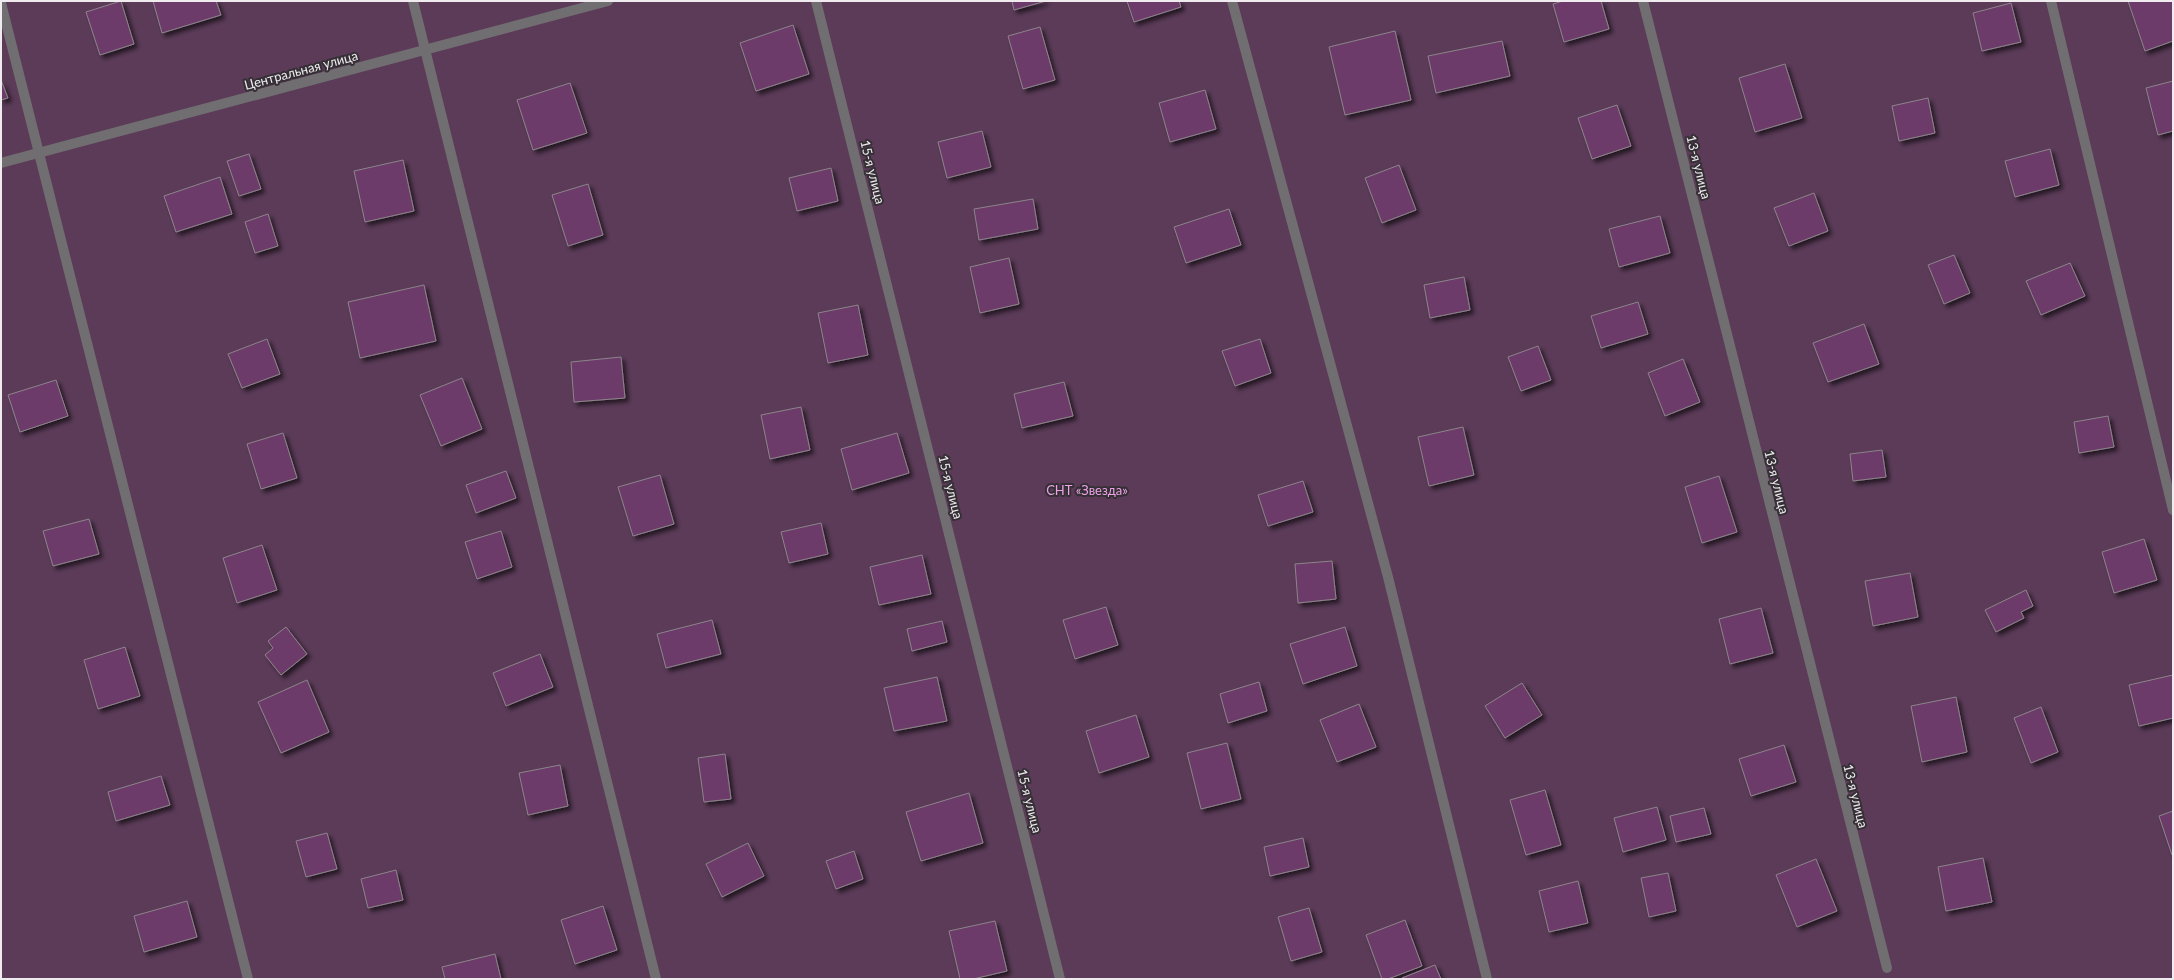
<svg xmlns="http://www.w3.org/2000/svg" width="2174" height="980" viewBox="0 0 2174 980" font-family="Lato,sans-serif">
<style>
.green{fill:#5b3b58}
.building{fill:#6d3a69;stroke:#8b858a;filter:url(#shadow)}
.lines{fill:none;stroke-linecap:round;stroke-linejoin:round}
.lane{stroke:#716e71;stroke-width:10}
.street{stroke:#716e71;stroke-width:10}
.labels{text-anchor:middle;dominant-baseline:central;stroke-width:4;stroke-linejoin:round;paint-order:stroke}
.street-label{font-size:13px;fill:#efebef;stroke:#353035}
.park-label{font-size:13px;fill:#efa2e8;stroke:#353035}
</style>
<defs>
<filter id="shadow"><feDropShadow dx="3.5" dy="3.5" stdDeviation="2" flood-color="#0009"/></filter>
</defs>
<rect width="100%" height="100%" fill="#353035"/>
<rect class="green" x="1" y="1" width="2172" height="978"/>
<g class="building">
<path d="M121 1 134 44 100 55 86 12Z"/>
<path d="M153 1H216L221 15 162 33Z"/>
<path d="M1012 1H1046L1014 10Z"/>
<path d="M1127 1H1179L1181 7 1134 22Z"/>
<path d="M1563 1H1601L1609 29 1564 42 1553 4Z"/>
<path d="M2128 1H2173V41L2145 51Z"/>
<path d="M2011 3 2021 42 1982 51 1973 13Z"/>
<path d="M793 25 809 74 756 91 740 43Z"/>
<path d="M1040 27 1055 80 1023 89 1008 36Z"/>
<path d="M1395 31 1411 100 1345 115 1329 47Z"/>
<path d="M1502 41 1510 76 1436 93 1428 56Z"/>
<path d="M1785 64 1802 118 1755 132 1739 78Z"/>
<path d="M1 80 8 98 1 100Z"/>
<path d="M2173 81V131L2158 135 2146 88Z"/>
<path d="M570 83 587 133 533 150 517 100Z"/>
<path d="M1205 90 1216 129 1170 142 1159 103Z"/>
<path d="M1928 98 1935 133 1899 141 1892 106Z"/>
<path d="M1617 105 1631 146 1592 159 1578 118Z"/>
<path d="M982 131 991 167 947 178 938 142Z"/>
<path d="M2050 149 2059 185 2015 197 2005 161Z"/>
<path d="M249 154 261 189 239 196 227 161Z"/>
<path d="M403 160 414 211 365 222 354 171Z"/>
<path d="M1399 165 1416 210 1382 223 1365 178Z"/>
<path d="M831 168 838 201 797 211 789 178Z"/>
<path d="M220 177 232 214 176 232 164 196Z"/>
<path d="M588 184 603 235 568 246 552 195Z"/>
<path d="M1814 193 1828 231 1789 246 1774 208Z"/>
<path d="M1033 199 1038 229 979 240 974 209Z"/>
<path d="M1229 209 1241 245 1186 263 1174 227Z"/>
<path d="M268 214 278 246 255 253 245 222Z"/>
<path d="M1660 216 1670 253 1619 267 1609 229Z"/>
<path d="M1954 255 1970 293 1944 304 1928 265Z"/>
<path d="M1009 258 1019 304 980 313 970 267Z"/>
<path d="M2070 263 2085 296 2041 315 2026 281Z"/>
<path d="M1464 277 1470 310 1430 318 1424 285Z"/>
<path d="M424 285 436 341 360 358 348 302Z"/>
<path d="M1638 302 1648 334 1601 348 1591 316Z"/>
<path d="M858 305 868 355 828 363 818 313Z"/>
<path d="M1864 324 1879 364 1828 382 1813 343Z"/>
<path d="M267 339 280 374 242 388 228 354Z"/>
<path d="M1260 339 1271 373 1235 386 1222 351Z"/>
<path d="M1538 346 1551 380 1521 391 1508 357Z"/>
<path d="M621 357 625 398 574 402 571 362Z"/>
<path d="M1683 359 1700 402 1665 416 1648 373Z"/>
<path d="M462 378 482 429 441 446 420 395Z"/>
<path d="M56 380 68 416 20 432 8 395Z"/>
<path d="M1064 382 1073 416 1022 428 1014 394Z"/>
<path d="M801 407 810 450 770 459 761 415Z"/>
<path d="M2108 416 2114 447 2079 453 2074 422Z"/>
<path d="M1463 427 1474 475 1429 486 1418 437Z"/>
<path d="M283 433 297 478 261 489 247 444Z"/>
<path d="M897 433 909 473 852 490 841 449Z"/>
<path d="M1882 450 1886 477 1853 481 1850 454Z"/>
<path d="M506 471 516 498 476 513 466 485Z"/>
<path d="M660 475 674 524 633 536 618 487Z"/>
<path d="M1719 476 1737 532 1702 543 1685 487Z"/>
<path d="M1303 481 1313 512 1268 526 1258 495Z"/>
<path d="M89 519 99 554 53 566 43 531Z"/>
<path d="M821 523 828 554 789 563 781 532Z"/>
<path d="M501 531 512 567 477 579 465 542Z"/>
<path d="M2144 539 2157 580 2114 593 2102 552Z"/>
<path d="M262 545 277 590 237 603 223 558Z"/>
<path d="M922 555 931 594 879 605 870 567Z"/>
<path d="M1332 561 1336 599 1298 603 1295 564Z"/>
<path d="M1910 573 1918 617 1873 626 1865 581Z"/>
<path d="M2026 590 2033 606 2021 612 2024 618 1996 632 1985 610Z"/>
<path d="M1106 607 1118 645 1075 659 1063 620Z"/>
<path d="M1761 608 1773 653 1730 664 1719 619Z"/>
<path d="M712 620 721 654 666 668 657 634Z"/>
<path d="M942 621 947 642 912 651 907 629Z"/>
<path d="M286 627 307 654 281 675 265 655 273 648 268 641Z"/>
<path d="M1345 627 1357 666 1303 684 1290 644Z"/>
<path d="M125 647 140 696 98 709 84 660Z"/>
<path d="M540 654 553 687 506 706 493 673Z"/>
<path d="M2173 675V718L2139 726 2129 685Z"/>
<path d="M937 677 947 721 894 731 884 688Z"/>
<path d="M307 680 329 732 281 753 258 702Z"/>
<path d="M1259 682 1267 711 1228 723 1220 694Z"/>
<path d="M1522 683 1542 715 1505 738 1485 706Z"/>
<path d="M1956 697 1967 752 1922 762 1911 706Z"/>
<path d="M1359 704 1376 747 1337 762 1320 720Z"/>
<path d="M2041 707 2058 752 2031 763 2014 718Z"/>
<path d="M1136 715 1149 757 1099 773 1086 731Z"/>
<path d="M1227 743 1241 799 1201 809 1187 753Z"/>
<path d="M1784 745 1796 782 1751 796 1739 759Z"/>
<path d="M725 754 731 799 704 802 698 758Z"/>
<path d="M560 765 568 806 528 815 519 773Z"/>
<path d="M161 776 170 805 116 821 108 792Z"/>
<path d="M1545 790 1561 845 1526 855 1510 800Z"/>
<path d="M969 793 983 843 921 861 906 812Z"/>
<path d="M1657 807 1666 840 1623 852 1614 818Z"/>
<path d="M1704 808 1711 834 1676 842 1670 816Z"/>
<path d="M2173 811V855H2172L2159 816Z"/>
<path d="M327 833 337 869 306 877 296 841Z"/>
<path d="M1303 838 1309 867 1270 876 1264 847Z"/>
<path d="M748 843 764 876 722 897 706 864Z"/>
<path d="M854 851 863 879 836 889 826 861Z"/>
<path d="M1983 858 1992 902 1946 911 1938 867Z"/>
<path d="M1816 859 1837 911 1797 927 1776 875Z"/>
<path d="M396 870 403 900 368 908 361 879Z"/>
<path d="M1668 873 1676 911 1649 917 1641 878Z"/>
<path d="M1578 881 1588 923 1549 932 1539 891Z"/>
<path d="M187 901 197 937 144 952 134 916Z"/>
<path d="M603 906 617 950 575 964 561 920Z"/>
<path d="M1309 908 1322 952 1291 961 1278 917Z"/>
<path d="M1405 920 1422 966 1388 979H1382L1366 935Z"/>
<path d="M995 921 1007 971 973 979H960L949 931Z"/>
<path d="M495 954 501 979H445L442 967Z"/>
<path d="M1435 965 1441 979H1402V978Z"/>
</g>
<g class="lines">
<g class="lane">
<path d="M413 1 656 979"/>
<path d="M816 1 1060 979"/>
<path d="M1232 1 1388 577 1487 979"/>
<path d="M1643 1 1887 968"/>
<path d="M2051 1 2173 510"/>
<path d="M1 3 248 979"/>
</g>
<path class="street" d="M1 163 608 1"/>
</g>
<g class="labels">
<g class="street-label">
<text transform="translate(301 70) rotate(-15)">Центральная улица</text>
<text transform="translate(1699 167) rotate(76)">13-я улица</text>
<text transform="translate(873 172) rotate(76)">15-я улица</text>
<text transform="translate(1777 482) rotate(76)">13-я улица</text>
<text transform="translate(951 487) rotate(76)">15-я улица</text>
<text transform="translate(1856 796) rotate(76)">13-я улица</text>
<text transform="translate(1030 801) rotate(76)">15-я улица</text>
</g>
<g class="park-label">
<text x="1087" y="490">СНТ «Звезда»</text>
</g>
</g>
<rect width="2174" height="980" fill="none" stroke="#efebef" stroke-width="4"/>
</svg>
